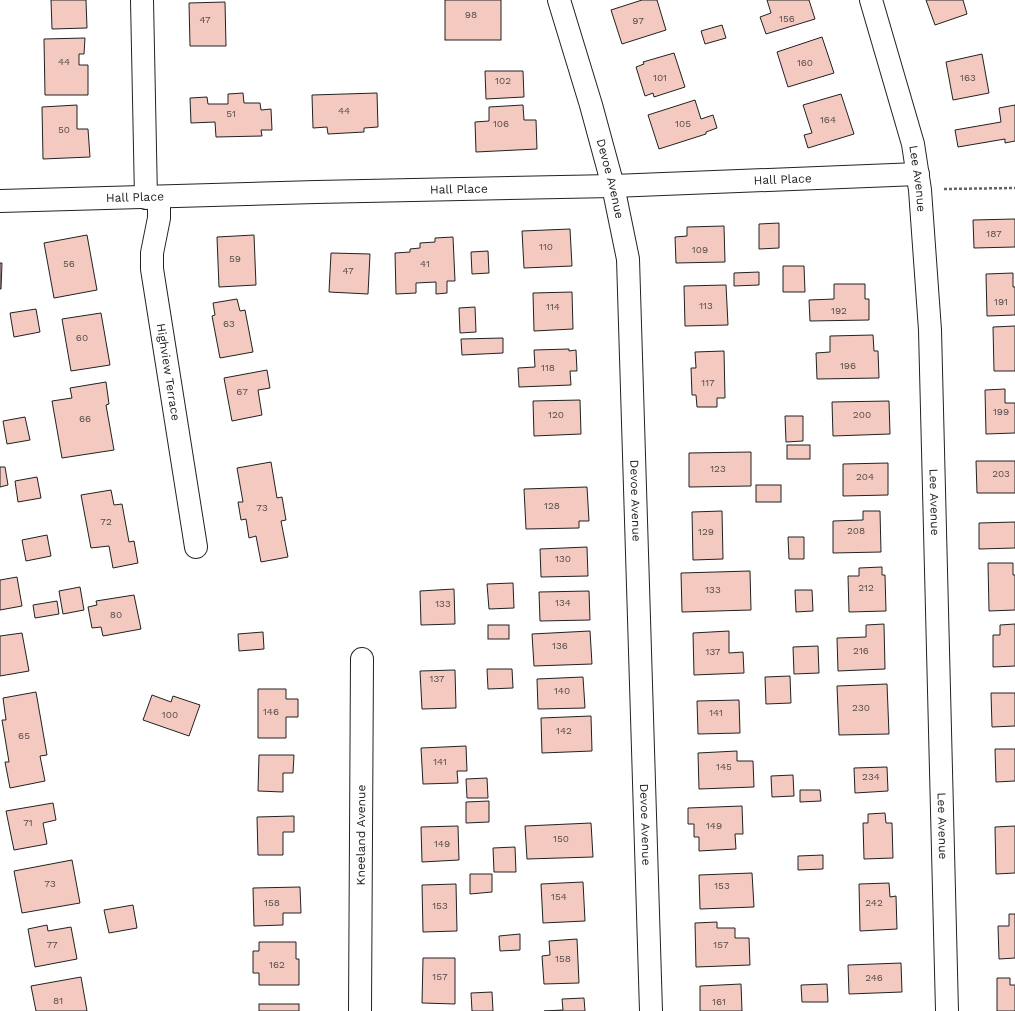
<svg xmlns="http://www.w3.org/2000/svg" width="1015" height="1011" viewBox="0 0 1015 1011" font-family="'Work Sans',sans-serif">
<style>
.building{fill:#f3c9c0;stroke:#222}
.lines{fill:none;stroke-linecap:round;stroke-linejoin:round}
.street-casing{stroke:#222;stroke-width:24}
.path{stroke:#646464;stroke-width:2.5;stroke-dasharray:3 2;stroke-linecap:butt}
.street{stroke:#fff;stroke-width:22}
.labels{text-anchor:middle;dominant-baseline:central;stroke-width:3;stroke-linejoin:round;paint-order:stroke}
.number-label{font-size:10px;fill:#564c4a}
.street-label{font-size:12px;fill:#222;stroke:#fff}
</style>
<rect width="100%" height="100%" fill="#fff"/>
<g class="building">
<path d="M51 0H86L87 28 52 29Z"/>
<rect x="445" y="0" width="56" height="40"/>
<path d="M642 0H657L666 30 622 44 611 10Z"/>
<path d="M767 0H809L815 19 766 34 760 17 771 13Z"/>
<path d="M926 0H963L967 14 935 25Z"/>
<path d="M225 2 226 46H190L189 3Z"/>
<path d="M722 25 726 38 705 44 701 31Z"/>
<path d="M822 37 834 73 788 87 777 52Z"/>
<path d="M85 38 84 54H79V65H88V95H45L44 39Z"/>
<path d="M674 53 685 87 654 97 653 93 645 96 636 67 644 64 643 62Z"/>
<path d="M982 54 989 93 953 100 946 62Z"/>
<path d="M485 71H523L524 97 486 99Z"/>
<path d="M243 93 244 103H260L261 110 271 109 272 130H261L262 136 216 137 215 122 191 123 190 98 207 97 208 104H228V94Z"/>
<path d="M377 93 378 127 364 128V132L328 134 327 127 313 128 312 95Z"/>
<path d="M841 94 854 134 808 148 804 135 812 133 803 105Z"/>
<path d="M695 100 701 119 713 115 717 128 706 132V134L659 149 648 115Z"/>
<path d="M77 105V129H88L90 157 43 159 42 107Z"/>
<path d="M523 105 524 120H536L537 149 476 152 475 122 489 121V107Z"/>
<path d="M1015 105V141L1005 143V139L958 147 955 130 1001 122 999 108Z"/>
<path d="M1015 219V247L974 248 973 220Z"/>
<path d="M779 223V248L759 249V224Z"/>
<path d="M724 226 725 262 676 263 675 237 687 236V227Z"/>
<path d="M570 229 572 266 524 268 522 231Z"/>
<path d="M87 235 97 290 54 298 44 243Z"/>
<path d="M254 235 256 285 219 287 217 237Z"/>
<path d="M453 237 455 281H447V293L436 294V282L416 283V293L396 294 395 253 410 252V249L420 248V243L435 242V238Z"/>
<path d="M488 251 489 273 472 274 471 252Z"/>
<path d="M331 253 370 254 368 294 329 292Z"/>
<path d="M0 263H2L1 289H0Z"/>
<path d="M783 266H804L805 292H783Z"/>
<path d="M759 272V285L734 286V273Z"/>
<path d="M1013 273V287H1015V315L987 316 986 274Z"/>
<path d="M834 284H865V299H869V320L810 321 809 300 834 299Z"/>
<path d="M726 285 728 325 685 326 684 286Z"/>
<path d="M572 292 573 329 534 331 533 293Z"/>
<path d="M237 299 240 311 245 310 253 352 220 358 212 316 215 315 213 303Z"/>
<path d="M475 307 476 332 460 333 459 308Z"/>
<path d="M36 309 40 332 14 337 10 313Z"/>
<path d="M101 313 110 365 71 371 62 319Z"/>
<path d="M1015 326V371H994L993 327Z"/>
<path d="M873 335 874 351H878L879 378 817 379 816 353 830 352V336Z"/>
<path d="M503 338V353L462 355 461 339Z"/>
<path d="M569 349V351L576 350 577 371H570L571 385 519 387 518 368 535 367 534 350Z"/>
<path d="M724 351 725 398H717V407H697L696 395H692L691 368H696L695 352Z"/>
<path d="M267 370 270 388 258 390 262 415 232 421 224 378Z"/>
<path d="M106 382 109 404 106 405 114 450 62 458 52 401 72 398 70 388Z"/>
<path d="M1005 389V403H1015V433L986 434 985 390Z"/>
<path d="M580 400 581 434 534 436 533 401Z"/>
<path d="M889 401 890 434 833 436 832 402Z"/>
<path d="M785 416H803V441L786 442Z"/>
<path d="M25 417 30 440 7 444 3 421Z"/>
<rect x="787" y="445" width="23" height="14"/>
<path d="M751 452V486L689 487V453Z"/>
<path d="M976 461H1015V493H977Z"/>
<path d="M271 462 277 498 282 497 286 520 281 521 288 557 261 562 256 536 249 538 246 519 241 520 238 502H243L237 468Z"/>
<path d="M888 463V495L843 496V464Z"/>
<path d="M0 467H5L8 485 0 487Z"/>
<path d="M37 477 41 498 18 502 15 481Z"/>
<rect x="756" y="485" width="25" height="17"/>
<path d="M587 487 589 521H579V528L526 529 524 489Z"/>
<path d="M111 490 114 505 122 504 129 542 134 541 138 563 113 568 109 546 91 548 81 495Z"/>
<path d="M722 511 723 559 693 560 692 512Z"/>
<path d="M863 511H880L881 552 833 553V521L863 520Z"/>
<path d="M1015 522V548L979 549V523Z"/>
<path d="M47 535 51 556 26 561 22 540Z"/>
<path d="M788 537H804V559H789Z"/>
<path d="M587 547 588 576 541 577 540 549Z"/>
<path d="M988 563H1013V575H1015V610L989 611Z"/>
<path d="M882 567V575H885L886 611 849 612 848 576H859V568Z"/>
<path d="M750 571 751 610 682 612 681 573Z"/>
<path d="M17 577 22 606 0 610V580Z"/>
<path d="M513 583 514 608 489 609 487 584Z"/>
<path d="M80 587 84 610 63 614 59 591Z"/>
<path d="M454 589 455 624 421 625 420 591Z"/>
<path d="M795 590H812L813 611 796 612Z"/>
<path d="M589 591 590 620 540 621 539 592Z"/>
<path d="M134 595 141 629 103 636 101 627 92 628 88 607 97 605 96 601Z"/>
<path d="M57 601 59 614 35 618 33 605Z"/>
<path d="M884 624 885 669 838 671 837 638 866 637V625Z"/>
<path d="M1015 624V666L993 667V635H1000V625Z"/>
<rect x="488" y="625" width="21" height="14"/>
<path d="M590 631 592 664 534 666 532 634Z"/>
<path d="M729 631V653L743 652 744 673 694 675 693 633Z"/>
<path d="M263 632 264 649 239 651 238 634Z"/>
<path d="M22 633 29 671 0 676V636Z"/>
<path d="M818 646 819 673 794 674 793 647Z"/>
<path d="M487 669H512L513 688 488 689Z"/>
<path d="M455 670 456 708 422 709 420 671Z"/>
<path d="M790 676 791 703 766 704 765 677Z"/>
<path d="M583 677 585 708 538 709 537 679Z"/>
<path d="M887 684 889 734 839 735 837 686Z"/>
<path d="M258 689H286V699H298V717H286V738H258Z"/>
<path d="M36 692 47 755 40 756 45 781 10 788 5 762H9L2 720H6L3 698Z"/>
<path d="M991 693H1015V726L992 727Z"/>
<path d="M152 695 171 702 173 696 200 705 189 736 143 720Z"/>
<path d="M739 700 740 733 698 734 697 701Z"/>
<path d="M591 716 592 751 542 753 541 718Z"/>
<path d="M466 746 467 771H457L458 783 423 784 421 748Z"/>
<path d="M995 749H1015V781L996 782Z"/>
<path d="M737 751V761H753L754 787 699 789 698 753Z"/>
<path d="M259 755H294L293 773H283V792L258 791Z"/>
<path d="M887 767 888 791 855 793 854 768Z"/>
<path d="M793 775 794 796 772 797 771 776Z"/>
<path d="M487 778 488 798H467L466 779Z"/>
<path d="M800 790H820L821 801 800 802Z"/>
<path d="M489 801V822L466 823V802Z"/>
<path d="M53 803 56 820 43 823 47 844 14 850 6 811Z"/>
<path d="M742 806 743 834H735L736 849 699 851V837H694V824H688V808Z"/>
<path d="M885 813 886 823H892L893 858 864 859 863 823H868V814Z"/>
<path d="M294 816V832H283V855H258L257 817Z"/>
<path d="M591 823 593 857 527 859 525 826Z"/>
<path d="M458 826 459 860 422 862 421 827Z"/>
<path d="M1015 826V873L996 874 995 827Z"/>
<path d="M515 847 516 872H494L493 848Z"/>
<path d="M823 855V869L798 870V856Z"/>
<path d="M72 860 80 903 22 913 14 871Z"/>
<path d="M752 873 754 907 700 909 699 875Z"/>
<path d="M470 874H492V892L470 894Z"/>
<path d="M583 882 585 921 543 923 541 884Z"/>
<path d="M889 883 890 897 896 896 897 929 860 931 859 884Z"/>
<path d="M456 884 457 931 423 932 422 885Z"/>
<path d="M300 887 301 913H283V925L254 926 253 888Z"/>
<path d="M133 905 137 928 109 933 104 910Z"/>
<path d="M1009 914H1015V958L999 959 998 926H1009Z"/>
<path d="M717 922V928H735V938H749L750 965 696 967 695 923Z"/>
<path d="M47 925 48 931 71 927 77 959 35 967 28 929Z"/>
<path d="M520 934V950L500 951 499 936Z"/>
<path d="M577 939 579 983 544 984 542 956 550 955 549 941Z"/>
<path d="M259 942H296V959H299V985H259V973H253V951H259Z"/>
<path d="M423 958H455V1004L422 1003Z"/>
<path d="M901 963 902 992 849 994 848 965Z"/>
<path d="M81 977 87 1011H36L31 986Z"/>
<path d="M997 978H1010V985H1015V1011H997Z"/>
<path d="M741 984 742 1011H700V986Z"/>
<path d="M827 984 828 1002H802L801 985Z"/>
<path d="M492 992 493 1011H472L471 993Z"/>
<path d="M584 998 585 1011H544L563 1010 562 999Z"/>
<rect x="259" y="1004" width="40" height="7"/>
</g>
<g class="lines">
<g class="street-casing">
<g id="street">
<path d="M142 0 146 198"/>
<path id="s1" d="M559 0 591 105 613 186 628 259 651 1011"/>
<path id="s2" d="M871 0 913 144 920 190 930 330 947 1011"/>
<path id="s3" d="M159 197V218L152 253V269L196 547"/>
<path id="s4" d="M0 201 316 192 613 186 918 174"/>
<path id="s5" d="M360 1011 362 659"/>
</g>
</g>
<path class="path" d="M944 189 1015 188"/>
<use href="#street" class="street"/>
</g>
<g class="labels">
<g class="number-label">
<text x="471" y="14">98</text>
<text x="787" y="18">156</text>
<text x="205" y="19">47</text>
<text x="638" y="20">97</text>
<text x="64" y="61">44</text>
<text x="805" y="62">160</text>
<text x="660" y="77">101</text>
<text x="968" y="77">163</text>
<text x="503" y="80">102</text>
<text x="344" y="110">44</text>
<text x="231" y="113">51</text>
<text x="828" y="119">164</text>
<text x="501" y="123">106</text>
<text x="683" y="123">105</text>
<text x="64" y="129">50</text>
<text x="994" y="233">187</text>
<text x="546" y="246">110</text>
<text x="700" y="249">109</text>
<text x="235" y="258">59</text>
<text x="69" y="263">56</text>
<text x="425" y="263">41</text>
<text x="348" y="270">47</text>
<text x="1001" y="301">191</text>
<text x="706" y="305">113</text>
<text x="553" y="306">114</text>
<text x="839" y="310">192</text>
<text x="229" y="323">63</text>
<text x="82" y="337">60</text>
<text x="848" y="365">196</text>
<text x="548" y="367">118</text>
<text x="708" y="382">117</text>
<text x="242" y="391">67</text>
<text x="1001" y="411">199</text>
<text x="556" y="414">120</text>
<text x="862" y="414">200</text>
<text x="85" y="418">66</text>
<text x="718" y="468">123</text>
<text x="1001" y="473">203</text>
<text x="865" y="476">204</text>
<text x="552" y="505">128</text>
<text x="262" y="507">73</text>
<text x="106" y="521">72</text>
<text x="856" y="530">208</text>
<text x="706" y="531">129</text>
<text x="563" y="558">130</text>
<text x="866" y="587">212</text>
<text x="713" y="589">133</text>
<text x="563" y="602">134</text>
<text x="443" y="603">133</text>
<text x="116" y="614">80</text>
<text x="560" y="645">136</text>
<text x="861" y="650">216</text>
<text x="713" y="651">137</text>
<text x="437" y="678">137</text>
<text x="562" y="690">140</text>
<text x="861" y="707">230</text>
<text x="271" y="711">146</text>
<text x="716" y="712">141</text>
<text x="170" y="714">100</text>
<text x="564" y="730">142</text>
<text x="24" y="735">65</text>
<text x="440" y="761">141</text>
<text x="724" y="766">145</text>
<text x="871" y="776">234</text>
<text x="28" y="822">71</text>
<text x="714" y="825">149</text>
<text x="561" y="838">150</text>
<text x="442" y="843">149</text>
<text x="50" y="883">73</text>
<text x="722" y="885">153</text>
<text x="559" y="896">154</text>
<text x="272" y="902">158</text>
<text x="874" y="902">242</text>
<text x="440" y="905">153</text>
<text x="52" y="944">77</text>
<text x="721" y="944">157</text>
<text x="563" y="958">158</text>
<text x="277" y="964">162</text>
<text x="440" y="976">157</text>
<text x="874" y="977">246</text>
<text x="58" y="1000">81</text>
<text x="719" y="1001">161</text>
</g>
<g class="street-label">
<text stroke="none"><textPath href="#s1" startOffset="186">Devoe Avenue</textPath></text>
<text stroke="none"><textPath href="#s4" startOffset="783">Hall Place</textPath></text>
<text stroke="none"><textPath href="#s2" startOffset="185">Lee Avenue</textPath></text>
<text stroke="none"><textPath href="#s4" startOffset="459">Hall Place</textPath></text>
<text stroke="none"><textPath href="#s4" startOffset="135">Hall Place</textPath></text>
<text stroke="none"><textPath href="#s3" startOffset="177">Highview Terrace</textPath></text>
<text stroke="none"><textPath href="#s1" startOffset="510">Devoe Avenue</textPath></text>
<text stroke="none"><textPath href="#s2" startOffset="509">Lee Avenue</textPath></text>
<text stroke="none"><textPath href="#s1" startOffset="834">Devoe Avenue</textPath></text>
<text stroke="none"><textPath href="#s2" startOffset="833">Lee Avenue</textPath></text>
<text stroke="none"><textPath href="#s5" startOffset="176">Kneeland Avenue</textPath></text>
</g>
</g>
</svg>
